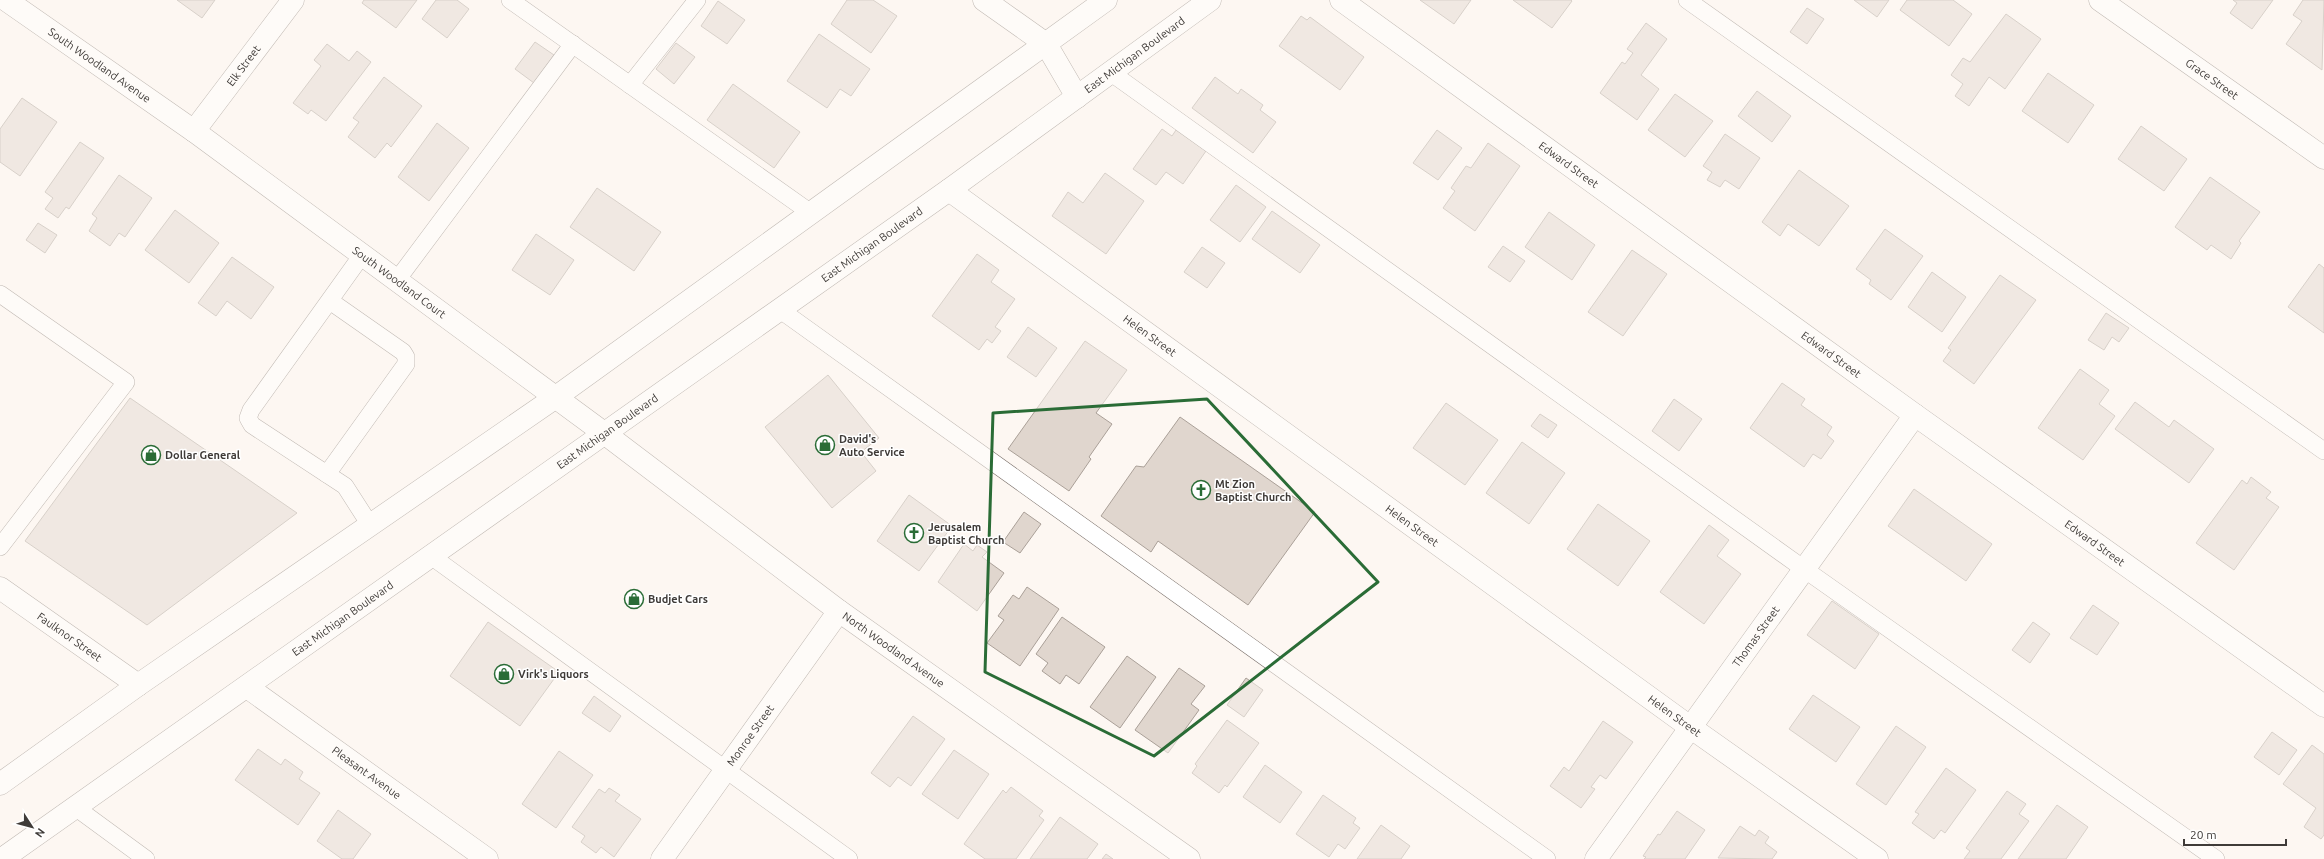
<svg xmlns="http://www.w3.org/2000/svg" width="2324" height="859" viewBox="0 0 2324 859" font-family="Ubuntu,sans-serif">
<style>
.building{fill:#e0d6ce;stroke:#aaa098}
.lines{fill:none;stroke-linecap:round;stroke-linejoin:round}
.service-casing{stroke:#796f69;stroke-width:18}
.minor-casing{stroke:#796f69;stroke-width:23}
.tertiary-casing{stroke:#796f69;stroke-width:23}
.primary-casing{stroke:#796f69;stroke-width:23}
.service{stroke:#fff;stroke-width:17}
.minor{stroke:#fff;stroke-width:22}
.tertiary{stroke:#fff;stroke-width:22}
.primary{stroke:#fff;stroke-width:22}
.marked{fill:none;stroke:#2a6c36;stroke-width:3;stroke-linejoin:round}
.labels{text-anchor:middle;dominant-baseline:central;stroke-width:3;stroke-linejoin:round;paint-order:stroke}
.street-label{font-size:11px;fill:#3f3b38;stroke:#fff}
.poi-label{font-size:11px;font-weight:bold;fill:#3f3b38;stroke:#fff;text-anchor:start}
</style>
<rect width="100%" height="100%" fill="#fdf7f2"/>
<g class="building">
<path d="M177 0H215L202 18Z"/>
<path d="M364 0H417L396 28 362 3Z"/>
<path d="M436 0H457L469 9 447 38 422 19Z"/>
<path d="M847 0H873L897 16 871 53 831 24Z"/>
<path d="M1420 0H1471L1454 24Z"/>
<path d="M1513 0H1571L1572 1 1552 28Z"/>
<path d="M1854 0H1889L1877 17Z"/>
<path d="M1907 0H1953L1972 14 1949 46 1900 10Z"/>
<path d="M2233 0H2273L2252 29 2230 13 2237 3Z"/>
<path d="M2303 0H2324L2322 70 2286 44 2302 21 2293 15Z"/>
<path d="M718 1 745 20 727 44 701 26Z"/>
<path d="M1807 8 1824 19 1807 44 1790 32Z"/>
<path d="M2006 14 2041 39 2005 89 1989 77 1969 106 1955 96 1963 84 1951 75 1963 58 1970 62Z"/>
<path d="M1301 16 1307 20 1310 17 1364 57 1340 90 1279 46Z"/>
<path d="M1646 23 1667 39 1641 75 1659 89 1637 120 1600 93 1622 62 1625 64 1633 53 1627 49Z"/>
<path d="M819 34 870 69 851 96 840 89 827 108 787 81Z"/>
<path d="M535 42 554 55 534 83 515 69Z"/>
<path d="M676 43 695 57 674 84 656 69Z"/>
<path d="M327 44 349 61 357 51 371 62 326 121 311 110 308 114 293 103 321 66 314 60Z"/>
<path d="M2048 73 2094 105 2068 143 2022 111Z"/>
<path d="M384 77 422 106 391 147 387 143 375 158 348 137 359 122 353 118Z"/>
<path d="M1215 77 1238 94 1241 89 1263 105 1260 110 1276 122 1253 153 1192 108Z"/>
<path d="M733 84 800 132 774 168 707 120Z"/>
<path d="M1757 91 1791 116 1772 142 1738 116Z"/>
<path d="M1675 94 1713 121 1685 157 1648 130Z"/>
<path d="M22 98 57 122 20 176 0 162V129Z"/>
<path d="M437 123 469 148 429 201 398 177Z"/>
<path d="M2141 126 2187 159 2164 191 2118 159Z"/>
<path d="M1162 129 1172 136 1176 130 1206 151 1183 184 1166 172 1156 185 1133 169Z"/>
<path d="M1437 130 1462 148 1438 180 1413 163Z"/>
<path d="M1725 134 1760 158 1739 189 1725 180 1720 187 1707 180 1712 172 1703 166Z"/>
<path d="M80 142 104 158 69 209 66 207 58 218 45 209 53 198 45 192Z"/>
<path d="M1488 143 1520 166 1475 231 1443 208 1455 191 1451 188 1466 166 1471 168Z"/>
<path d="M1799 170 1849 206 1819 246 1788 224 1780 236 1762 222Z"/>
<path d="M1105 173 1144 201 1106 254 1052 216 1068 192 1083 203Z"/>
<path d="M119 175 152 198 125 237 119 233 110 246 89 231 97 218 92 214Z"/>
<path d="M2210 177 2260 212 2239 241 2241 243 2231 259 2211 245 2207 250 2175 227Z"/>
<path d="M1236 185 1266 207 1240 242 1210 220Z"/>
<path d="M597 188 661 232 634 271 570 227Z"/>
<path d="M175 210 219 243 189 283 145 250Z"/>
<path d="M1272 211 1320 245 1300 273 1252 239Z"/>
<path d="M1549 212 1595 245 1572 280 1525 247Z"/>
<path d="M38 223 57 235 45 253 26 240Z"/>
<path d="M1885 229 1923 256 1891 300 1869 284 1871 280 1856 269Z"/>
<path d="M536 234 574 260 550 295 512 270Z"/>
<path d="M1503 246 1525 261 1510 282 1488 267Z"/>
<path d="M1202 247 1225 263 1207 288 1184 272Z"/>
<path d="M1632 250 1667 274 1623 336 1588 312Z"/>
<path d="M977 254 999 270 991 282 1015 299 995 327 1001 331 992 343 987 339 979 350 932 316Z"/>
<path d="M232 257 274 287 251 319 227 301 216 316 198 303Z"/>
<path d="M2319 264 2324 268V333L2288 307Z"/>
<path d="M1932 272 1966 297 1942 332 1908 307Z"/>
<path d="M2000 275 2036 300 1974 384 1943 361 1951 350 1948 348Z"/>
<path d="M2106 313 2129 328 2119 342 2112 337 2104 350 2088 340Z"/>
<path d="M1028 327 1057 348 1036 377 1007 357Z"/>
<path d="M1085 341 1127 370 1096 413 1112 424 1089 457 1091 459 1069 491 1008 449Z"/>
<path d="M2080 369 2109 390 2099 404 2115 416 2083 460 2038 428Z"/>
<path d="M828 375 879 438 861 452 876 471 832 508 765 427Z"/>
<path d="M1782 383 1805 399 1801 405 1832 427 1827 435 1834 441 1821 459 1813 454 1804 467 1750 428Z"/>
<path d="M130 398 297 513 147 625 25 541Z"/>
<path d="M1674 399 1702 419 1679 451 1652 431Z"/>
<path d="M2135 402 2169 427 2174 420 2214 449 2189 483 2115 429Z"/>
<path d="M1446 403 1498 440 1465 485 1413 448Z"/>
<path d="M1540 414 1557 425 1548 438 1531 426Z"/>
<path d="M1180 417 1315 512 1248 605 1158 541 1151 552 1101 516 1136 466 1144 467Z"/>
<path d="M1522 442 1565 473 1529 524 1486 493Z"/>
<path d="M2251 477 2271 492 2266 498 2279 507 2234 570 2196 543 2242 480 2247 484Z"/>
<path d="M1914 489 1992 544 1966 581 1888 526Z"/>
<path d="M909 495 952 526 919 571 877 541Z"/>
<path d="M1598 504 1650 541 1618 586 1567 549Z"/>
<path d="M1024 512 1041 524 1020 553 1003 542Z"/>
<path d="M1709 525 1729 540 1717 556 1741 574 1704 624 1660 592Z"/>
<path d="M964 544 973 551 977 545 987 552 982 557 1004 573 977 611 938 582Z"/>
<path d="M1027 587 1059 609 1020 666 987 643 1004 620 998 616 1013 595 1019 599Z"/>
<path d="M1832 601 1879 634 1855 669 1807 635Z"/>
<path d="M2093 605 2119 623 2097 655 2070 638Z"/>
<path d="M1062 617 1105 647 1079 684 1066 675 1060 684 1042 671 1048 663 1036 654Z"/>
<path d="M488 622 559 672 520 726 450 676Z"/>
<path d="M2033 622 2050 634 2030 663 2012 650Z"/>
<path d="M1127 656 1156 677 1120 728 1090 707Z"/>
<path d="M1179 668 1205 686 1191 704 1199 710 1168 753 1135 730Z"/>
<path d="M1246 678 1263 690 1244 717 1227 705Z"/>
<path d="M1813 695 1860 727 1836 762 1789 729Z"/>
<path d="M594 696 621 716 610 732 582 713Z"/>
<path d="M913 716 945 739 911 786 898 777 890 787 871 773Z"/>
<path d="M1227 720 1259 743 1227 787 1225 785 1219 793 1192 773 1197 766 1195 764Z"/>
<path d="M1603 721 1633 742 1606 779 1600 775 1591 787 1595 789 1581 808 1550 786 1564 767 1569 771Z"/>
<path d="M1896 726 1926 747 1886 805 1856 784Z"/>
<path d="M2272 732 2297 750 2279 775 2254 757Z"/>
<path d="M2312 745 2324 754V835L2321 839 2304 827 2316 808 2283 784Z"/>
<path d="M258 749 281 765 285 759 303 772 299 779 320 793 298 825 235 780Z"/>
<path d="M954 750 989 774 958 819 922 794Z"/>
<path d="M559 751 593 775 556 828 522 804Z"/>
<path d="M1265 765 1302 792 1280 823 1243 797Z"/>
<path d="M1946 768 1976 790 1945 833 1941 830 1934 839 1912 823 1919 814 1915 812Z"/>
<path d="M1011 787 1043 811 1039 816 1044 820 1016 859H985L964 844 1003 790 1006 793Z"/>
<path d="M609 788 620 795 615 801 641 819 614 857 601 847 596 853 581 842 585 836 572 827 599 789 605 793Z"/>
<path d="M2007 791 2026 804 2019 814 2029 821 2001 859H1964L1970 851 1966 848Z"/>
<path d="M1323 795 1356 818 1353 823 1360 828 1345 849 1338 844 1329 857 1296 834Z"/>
<path d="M2057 805 2088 827 2066 859H2018Z"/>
<path d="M338 810 371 834 353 859H342L317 841Z"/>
<path d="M1677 811 1705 830 1685 859H1644L1646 857 1643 856 1658 834 1660 835Z"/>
<path d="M1060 817 1098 844 1087 859H1030Z"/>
<path d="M1381 825 1410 846 1401 859H1357Z"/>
<path d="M1740 826 1755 836 1759 830 1769 837 1765 843 1777 852 1772 859 1718 858Z"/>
<path d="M1106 854 1113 859H1102Z"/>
</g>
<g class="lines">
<g class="service-casing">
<g id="service">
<path d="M510 0 811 213"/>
<path d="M1687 0 2324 451"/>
<path d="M1110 72 1804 569 2216 859"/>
<path d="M630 85 697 0"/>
<path d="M362 255 251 410 248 418 252 425 345 486 370 525"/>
<path d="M397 280 573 44"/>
<path d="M0 294 126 382 0 547"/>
<path d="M779 309 1547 859"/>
<path d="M327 474 406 364V357L403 352 330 301"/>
<path d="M431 556 849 859"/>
<path d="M75 807 146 859"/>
</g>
</g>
<g class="minor-casing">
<g id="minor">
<path d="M984 0 1046 44 1077 97"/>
<path id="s1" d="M1341 0 1915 415 2324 706"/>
<path id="s2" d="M2100 0 2324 158"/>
<path id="s3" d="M194 131 293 0"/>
<path id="s4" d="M949 190 1690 727 1877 859"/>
<path id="s5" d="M0 588 138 685"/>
<path id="s6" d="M247 687 487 859"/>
<path id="s7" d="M1596 859 1915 415"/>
</g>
</g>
<g class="tertiary-casing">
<g id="tertiary">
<path id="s8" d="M6 0 194 131 604 433 839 611 1189 859"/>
<path id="s9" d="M662 859 839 611"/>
</g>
</g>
<g class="primary-casing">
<g id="primary">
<path d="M0 784 138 685 556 397 1106 0"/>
<path id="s10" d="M2 859 949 190 1210 0"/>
</g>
</g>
<use href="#service" class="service"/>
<use href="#minor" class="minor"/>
<use href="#tertiary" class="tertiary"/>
<use href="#primary" class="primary"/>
</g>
<path d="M0 0H2324V859H0ZM1207 399 1378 582 1154 756 985 672 993 413Z" fill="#fdf7f2" fill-opacity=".55" fill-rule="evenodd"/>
<path class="marked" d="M1207 399 1378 582 1154 756 985 672 993 413Z"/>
<defs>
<g id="shop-ring" transform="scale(1)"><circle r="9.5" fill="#fff" stroke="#2a6c36" stroke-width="1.5"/><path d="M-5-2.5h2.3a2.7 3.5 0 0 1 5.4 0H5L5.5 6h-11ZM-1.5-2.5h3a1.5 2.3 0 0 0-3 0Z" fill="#2a6c36"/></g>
<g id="church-ring" transform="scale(1)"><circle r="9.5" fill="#fff" stroke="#2a6c36" stroke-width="1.5"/><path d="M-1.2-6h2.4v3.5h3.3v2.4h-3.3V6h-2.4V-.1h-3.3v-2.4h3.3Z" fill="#2a6c36"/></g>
</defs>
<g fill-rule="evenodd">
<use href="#shop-ring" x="825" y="445"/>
<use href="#shop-ring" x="151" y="455"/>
<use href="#church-ring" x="1201" y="490"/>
<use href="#church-ring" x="914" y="533"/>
<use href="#shop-ring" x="634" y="599"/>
<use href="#shop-ring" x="504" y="674"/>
</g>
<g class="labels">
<g class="street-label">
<text stroke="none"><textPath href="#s10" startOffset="1389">East Michigan Boulevard</textPath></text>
<text stroke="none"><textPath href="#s8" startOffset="114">South Woodland Avenue</textPath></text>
<text stroke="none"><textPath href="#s3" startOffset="82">Elk Street</textPath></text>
<text stroke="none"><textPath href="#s2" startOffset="137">Grace Street</textPath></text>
<text stroke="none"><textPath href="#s1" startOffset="281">Edward Street</textPath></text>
<text stroke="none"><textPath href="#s10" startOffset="1065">East Michigan Boulevard</textPath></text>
<text stroke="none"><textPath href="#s8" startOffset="484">South Woodland Court</textPath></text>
<text stroke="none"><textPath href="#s4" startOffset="248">Helen Street</textPath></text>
<text stroke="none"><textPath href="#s1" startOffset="605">Edward Street</textPath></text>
<text stroke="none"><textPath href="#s10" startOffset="741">East Michigan Boulevard</textPath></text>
<text stroke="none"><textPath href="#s4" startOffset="572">Helen Street</textPath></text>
<text stroke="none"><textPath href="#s1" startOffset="929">Edward Street</textPath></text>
<text stroke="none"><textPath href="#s10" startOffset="417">East Michigan Boulevard</textPath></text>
<text stroke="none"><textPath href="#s7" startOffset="274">Thomas Street</textPath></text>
<text stroke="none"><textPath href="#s5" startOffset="85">Faulknor Street</textPath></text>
<text stroke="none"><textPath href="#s8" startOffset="1100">North Woodland Avenue</textPath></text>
<text stroke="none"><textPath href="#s4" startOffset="896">Helen Street</textPath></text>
<text stroke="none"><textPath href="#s9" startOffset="152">Monroe Street</textPath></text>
<text stroke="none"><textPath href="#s6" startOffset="147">Pleasant Avenue</textPath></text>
</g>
<g class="poi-label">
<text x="839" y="439">David's<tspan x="839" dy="13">Auto Service</tspan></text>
<text x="165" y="455">Dollar General</text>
<text x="1215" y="484">Mt Zion<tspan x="1215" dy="13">Baptist Church</tspan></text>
<text x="928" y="527">Jerusalem<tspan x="928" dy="13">Baptist Church</tspan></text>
<text x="648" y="599">Budjet Cars</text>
<text x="518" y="674">Virk's Liquors</text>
</g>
</g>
<g transform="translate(32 827) rotate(126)" stroke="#ffffff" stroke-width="3" paint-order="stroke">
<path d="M0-3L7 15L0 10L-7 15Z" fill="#3f3b38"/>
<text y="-6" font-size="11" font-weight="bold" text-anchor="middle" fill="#3f3b38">N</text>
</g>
<path d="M2184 839v6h102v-6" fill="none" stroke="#3f3b38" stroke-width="2"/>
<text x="2190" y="839" font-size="12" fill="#3f3b38" stroke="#ffffff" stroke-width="3" paint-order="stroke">20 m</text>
</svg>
